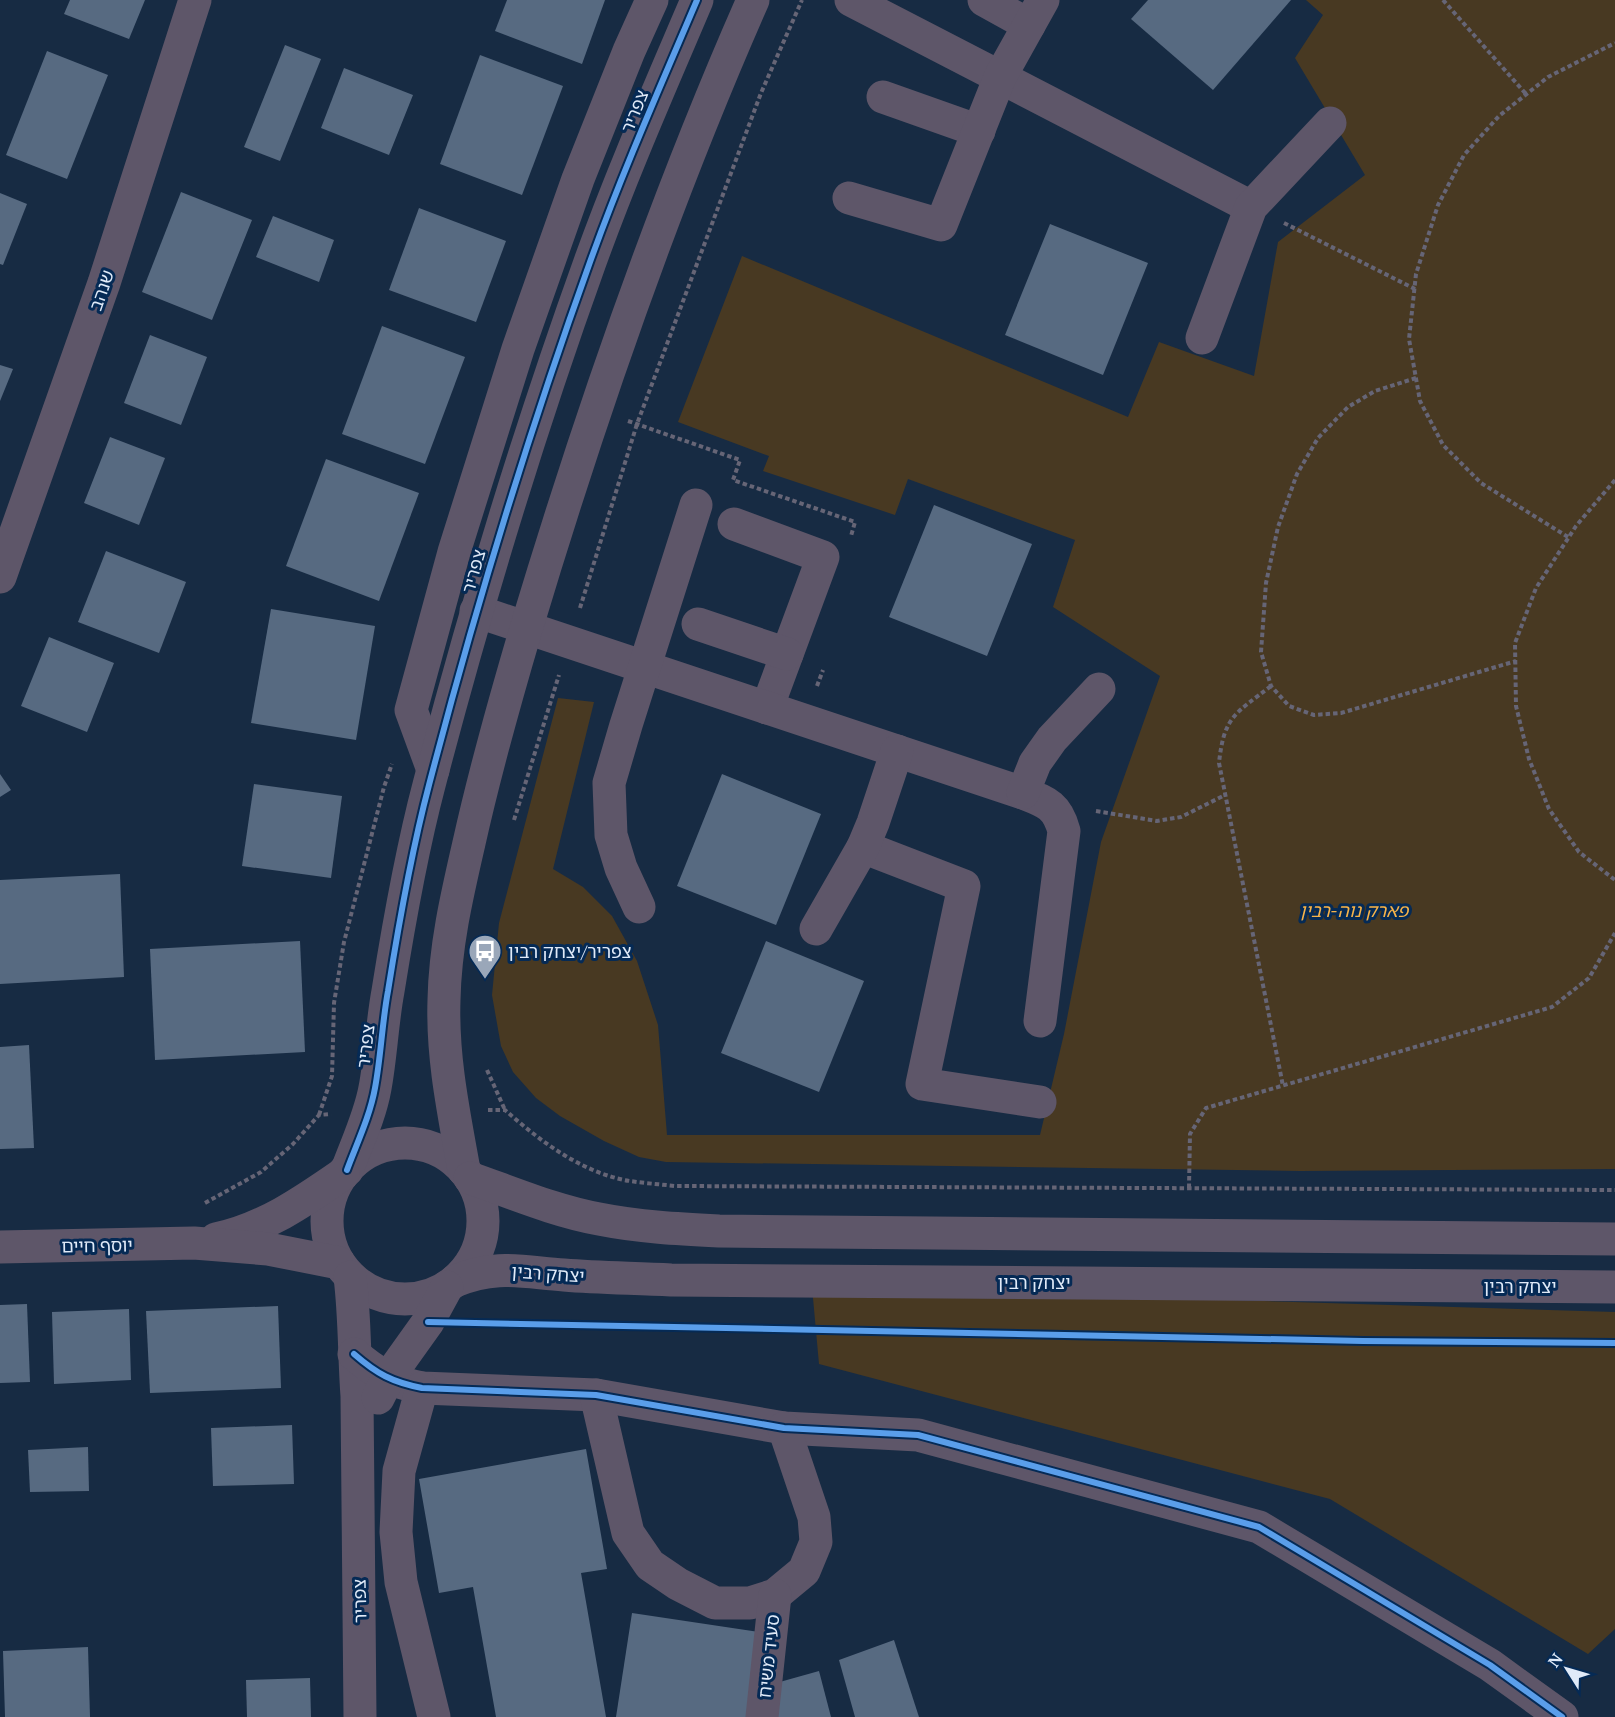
<svg xmlns="http://www.w3.org/2000/svg" width="1615" height="1717" viewBox="0 0 1615 1717" font-family="'PT Serif','Noto Sans Hebrew',serif">
<style>
.green{fill:#483922}
.building{fill:#576a81}
.lines{fill:none;stroke-linecap:round;stroke-linejoin:round}
.path{stroke:#666576;stroke-width:4;stroke-dasharray:4.5 3;stroke-linecap:butt}
.minor{stroke:#5e5669;stroke-width:33}
.cycleway-casing{stroke:#052a55;stroke-width:10}
.cycleway{stroke:#5a9eea;stroke-width:6}
.labels{text-anchor:middle;dominant-baseline:central;stroke-width:6;stroke-linejoin:round;paint-order:stroke}
.street-label{font-size:18px;fill:#e0eaf8;stroke:#052a55}
.park-label{font-size:18px;font-style:italic;fill:#f7b349;stroke:#052a55}
.poi-label{font-size:18px;fill:#e0eaf8;stroke:#052a55;text-anchor:start}
</style>
<rect width="100%" height="100%" fill="#172b43"/>
<g class="green">
<path d="M1306 0H1615V1169L1300 1171 666 1162 639 1157 604 1141 560 1116 536 1098 513 1072 501 1046 492 995 499 923 558 698 594 702 553 869 583 887 612 916 637 961 658 1025 667 1135H1040L1064 1034 1101 842 1160 676 1053 607 1075 540 908 479 895 515 763 471 769 456 678 422 742 256 1128 417 1159 342 1254 376 1278 242 1365 175 1295 58 1323 15Z"/>
<path d="M812 1287 1615 1312V1629L1588 1654 1330 1499 819 1364Z"/>
</g>
<g class="building">
<path d="M70 0H145L129 39 64 14Z"/>
<path d="M507 0H605L582 64 495 31Z"/>
<path d="M1148 0H1291L1213 90 1131 19Z"/>
<path d="M285 45 321 59 280 161 244 147Z"/>
<path d="M47 51 108 75 67 179 6 155Z"/>
<path d="M480 55 563 86 522 195 440 164Z"/>
<path d="M344 68 413 95 389 155 321 128Z"/>
<path d="M181 192 252 220 212 320 142 292Z"/>
<path d="M0 193 27 204 3 265 0 264Z"/>
<path d="M419 208 506 241 476 322 389 290Z"/>
<path d="M273 216 334 240 319 282 256 257Z"/>
<path d="M1050 224 1148 263 1103 375 1005 335Z"/>
<path d="M382 326 465 357 425 464 342 434Z"/>
<path d="M150 335 207 357 181 425 124 403Z"/>
<path d="M0 365 13 369 0 401Z"/>
<path d="M110 437 165 458 139 525 84 503Z"/>
<path d="M326 459 419 493 379 601 286 566Z"/>
<path d="M934 505 1032 544 987 656 889 617Z"/>
<path d="M106 551 186 582 159 653 78 622Z"/>
<path d="M271 609 375 626 356 740 251 723Z"/>
<path d="M49 637 114 663 87 732 21 706Z"/>
<path d="M0 774 11 790 0 797Z"/>
<path d="M722 774 821 814 776 925 677 886Z"/>
<path d="M254 784 342 796 331 878 242 866Z"/>
<path d="M120 874 124 977 0 984V880Z"/>
<path d="M300 941 305 1052 155 1060 150 949Z"/>
<path d="M766 941 864 981 819 1092 721 1053Z"/>
<path d="M29 1045 34 1148 0 1149V1047Z"/>
<path d="M27 1304 30 1382 0 1383V1305Z"/>
<path d="M278 1306 281 1388 150 1393 146 1311Z"/>
<path d="M129 1309 131 1380 54 1384 52 1312Z"/>
<path d="M292 1425 294 1484 213 1486 211 1428Z"/>
<path d="M88 1447 89 1491 30 1492 28 1450Z"/>
<path d="M586 1449 607 1569 581 1573 606 1717H496L473 1587 439 1593 419 1479Z"/>
<path d="M632 1613 766 1633 753 1717H616Z"/>
<path d="M894 1640 919 1717H855L839 1660Z"/>
<path d="M88 1647 90 1717H5L3 1651Z"/>
<path d="M819 1671 831 1717H778L769 1685Z"/>
<path d="M310 1678 311 1717H247L246 1680Z"/>
</g>
<g class="lines">
<g class="path">
<path d="M1443 0 1526 94"/>
<path d="M1284 223 1415 289"/>
<path d="M1416 378 1375 391 1348 407 1318 438 1297 474 1278 527 1266 583 1261 652 1271 686 1289 706 1314 715 1341 713 1516 661"/>
<path d="M628 421 740 460 733 480 855 522 851 536"/>
<path d="M1615 480 1576 526 1536 588 1515 643 1516 706 1529 759 1549 809 1579 852 1615 880"/>
<path d="M1568 537 1481 483 1443 445 1420 401 1409 339 1416 274 1438 205 1464 155 1499 116 1548 77 1615 43"/>
<path d="M580 608 637 424 761 93 802 0"/>
<path d="M817 686 823 670"/>
<path d="M1271 686C1235 714 1224 716 1219 763L1283 1086"/>
<path d="M1096 811 1157 821 1181 817 1225 795"/>
<path d="M514 820 559 675"/>
<path d="M487 1070 505 1110"/>
<path d="M488 1110H505C539 1140 578 1170 624 1180 640 1183 658 1184 675 1186L1615 1190"/>
<path d="M319 1115 332 1076 334 1003 344 942 384 787 392 764"/>
<path d="M1189 1188 1190 1134 1206 1108 1552 1007 1589 978 1615 933"/>
<path d="M205 1203 261 1172 293 1144 319 1115 331 1114"/>
</g>
<g class="minor">
<path d="M851 0 1251 207"/>
<path d="M984 0 1029 25"/>
<path d="M883 97 979 131"/>
<path d="M849 198 941 225 1000 77 1043 0"/>
<path d="M1202 338 1251 207 1330 123"/>
<path d="M734 524 823 557 767 708"/>
<path d="M0 577 104 283 195 0"/>
<path d="M476 611 1023 793C1046 802 1057 805 1064 831L1040 1021"/>
<path d="M698 624 787 654"/>
<path d="M433 770 411 710 454 552 518 349 578 179 629 51 652 0"/>
<path d="M1023 793 1035 763 1052 739 1099 689"/>
<path d="M863 847 964 886 922 1084 1040 1102"/>
<path d="M639 907 621 868 611 835 609 783 626 725 696 505"/>
<path d="M816 929 863 847 873 823 897 751"/>
<circle cx="405" cy="1221" r="78"/>
<path d="M347 1170C357 1143 370 1116 375 1088 381 1056 382 1023 388 991 399 922 411 853 429 785 475 609 528 434 590 262 622 173 660 87 697 0"/>
<path d="M464 1170C454 1114 442 1058 444 1000 445 946 457 895 469 843 485 771 505 700 526 629 590 416 663 204 753 0"/>
<path d="M470 1178C513 1193 555 1211 599 1219 639 1227 679 1229 719 1231L1615 1239"/>
<path d="M216 1239C264 1229 304 1201 343 1174"/>
<path d="M0 1247 194 1243 268 1249 339 1263"/>
<path d="M350 1277C355 1317 354 1356 357 1396L360 1717"/>
<path d="M455 1281C496 1264 522 1272 564 1275 600 1278 636 1278 671 1280L1615 1287"/>
<path d="M354 1354C377 1374 392 1382 422 1388L596 1395 784 1428 918 1435 1259 1527 1490 1665 1562 1717"/>
<path d="M422 1388 399 1471 396 1532 401 1582 434 1717"/>
<path d="M596 1395 628 1533 650 1565 678 1584 715 1603H750L775 1595 804 1571 816 1542 814 1517 784 1428"/>
<path d="M378 1398 388 1378 428 1322 447 1287"/>
<path d="M762 1717 775 1595"/>
</g>
<g class="cycleway-casing">
<g id="cycleway">
<path d="M347 1170C357 1143 370 1116 375 1088 381 1056 382 1023 388 991 399 922 411 853 429 785 475 609 528 434 590 262 622 173 660 87 697 0"/>
<path d="M428 1322 1363 1341 1615 1343"/>
<path d="M354 1354C377 1374 392 1382 422 1388L596 1395 784 1428 918 1435 1259 1527 1490 1665 1562 1717"/>
</g>
</g>
<use href="#cycleway" class="cycleway"/>
</g>
<defs>
<g id="bus-pin" transform="scale(1.725)"><path d="M0 17L-7.5 6A9.5 9.5 0 1 1 7.5 6Z" fill="#9aa7b9" stroke="#052a55"/><path d="M-5-6H5V4H4V6H2V4H-2V6H-4V4H-5ZM-3.5-4V0h7V-4ZM-3.5 1.2v1.5H-2V1.2ZM2 1.2v1.5H3.5V1.2Z" fill="#fff"/></g>
</defs>
<g fill-rule="evenodd">
<use href="#bus-pin" x="485" y="951"/>
</g>
<g class="labels">
<g class="street-label">
<text transform="translate(634 111) rotate(-68)">צפריר</text>
<text transform="translate(101 290) rotate(-71)">שנהב</text>
<text transform="translate(473 571) rotate(-74)">צפריר</text>
<text transform="translate(365 1046) rotate(-83)">צפריר</text>
<text transform="translate(97 1245) rotate(-1)">יוסף חיים</text>
<text transform="translate(548 1273) rotate(4)">יצחק רבין</text>
<text x="1034" y="1282">יצחק רבין</text>
<text x="1520" y="1286">יצחק רבין</text>
<text transform="translate(359 1601) rotate(-91)">צפריר</text>
<text transform="translate(768 1656) rotate(-84)">סעיד משיח</text>
</g>
<g class="park-label">
<text x="1354" y="910">פארק נוה-רבין</text>
</g>
<g class="poi-label">
<text x="508" y="951">צפריר/יצחק רבין</text>
</g>
</g>
<g transform="translate(1567 1669) rotate(307)" stroke="#052a55" stroke-width="4.5" paint-order="stroke">
<path d="M0-4.5L10 22L0 15L-10 22Z" fill="#e0eaf8"/>
<text y="-9" font-size="16" font-weight="bold" text-anchor="middle" fill="#e0eaf8">N</text>
</g>
</svg>
